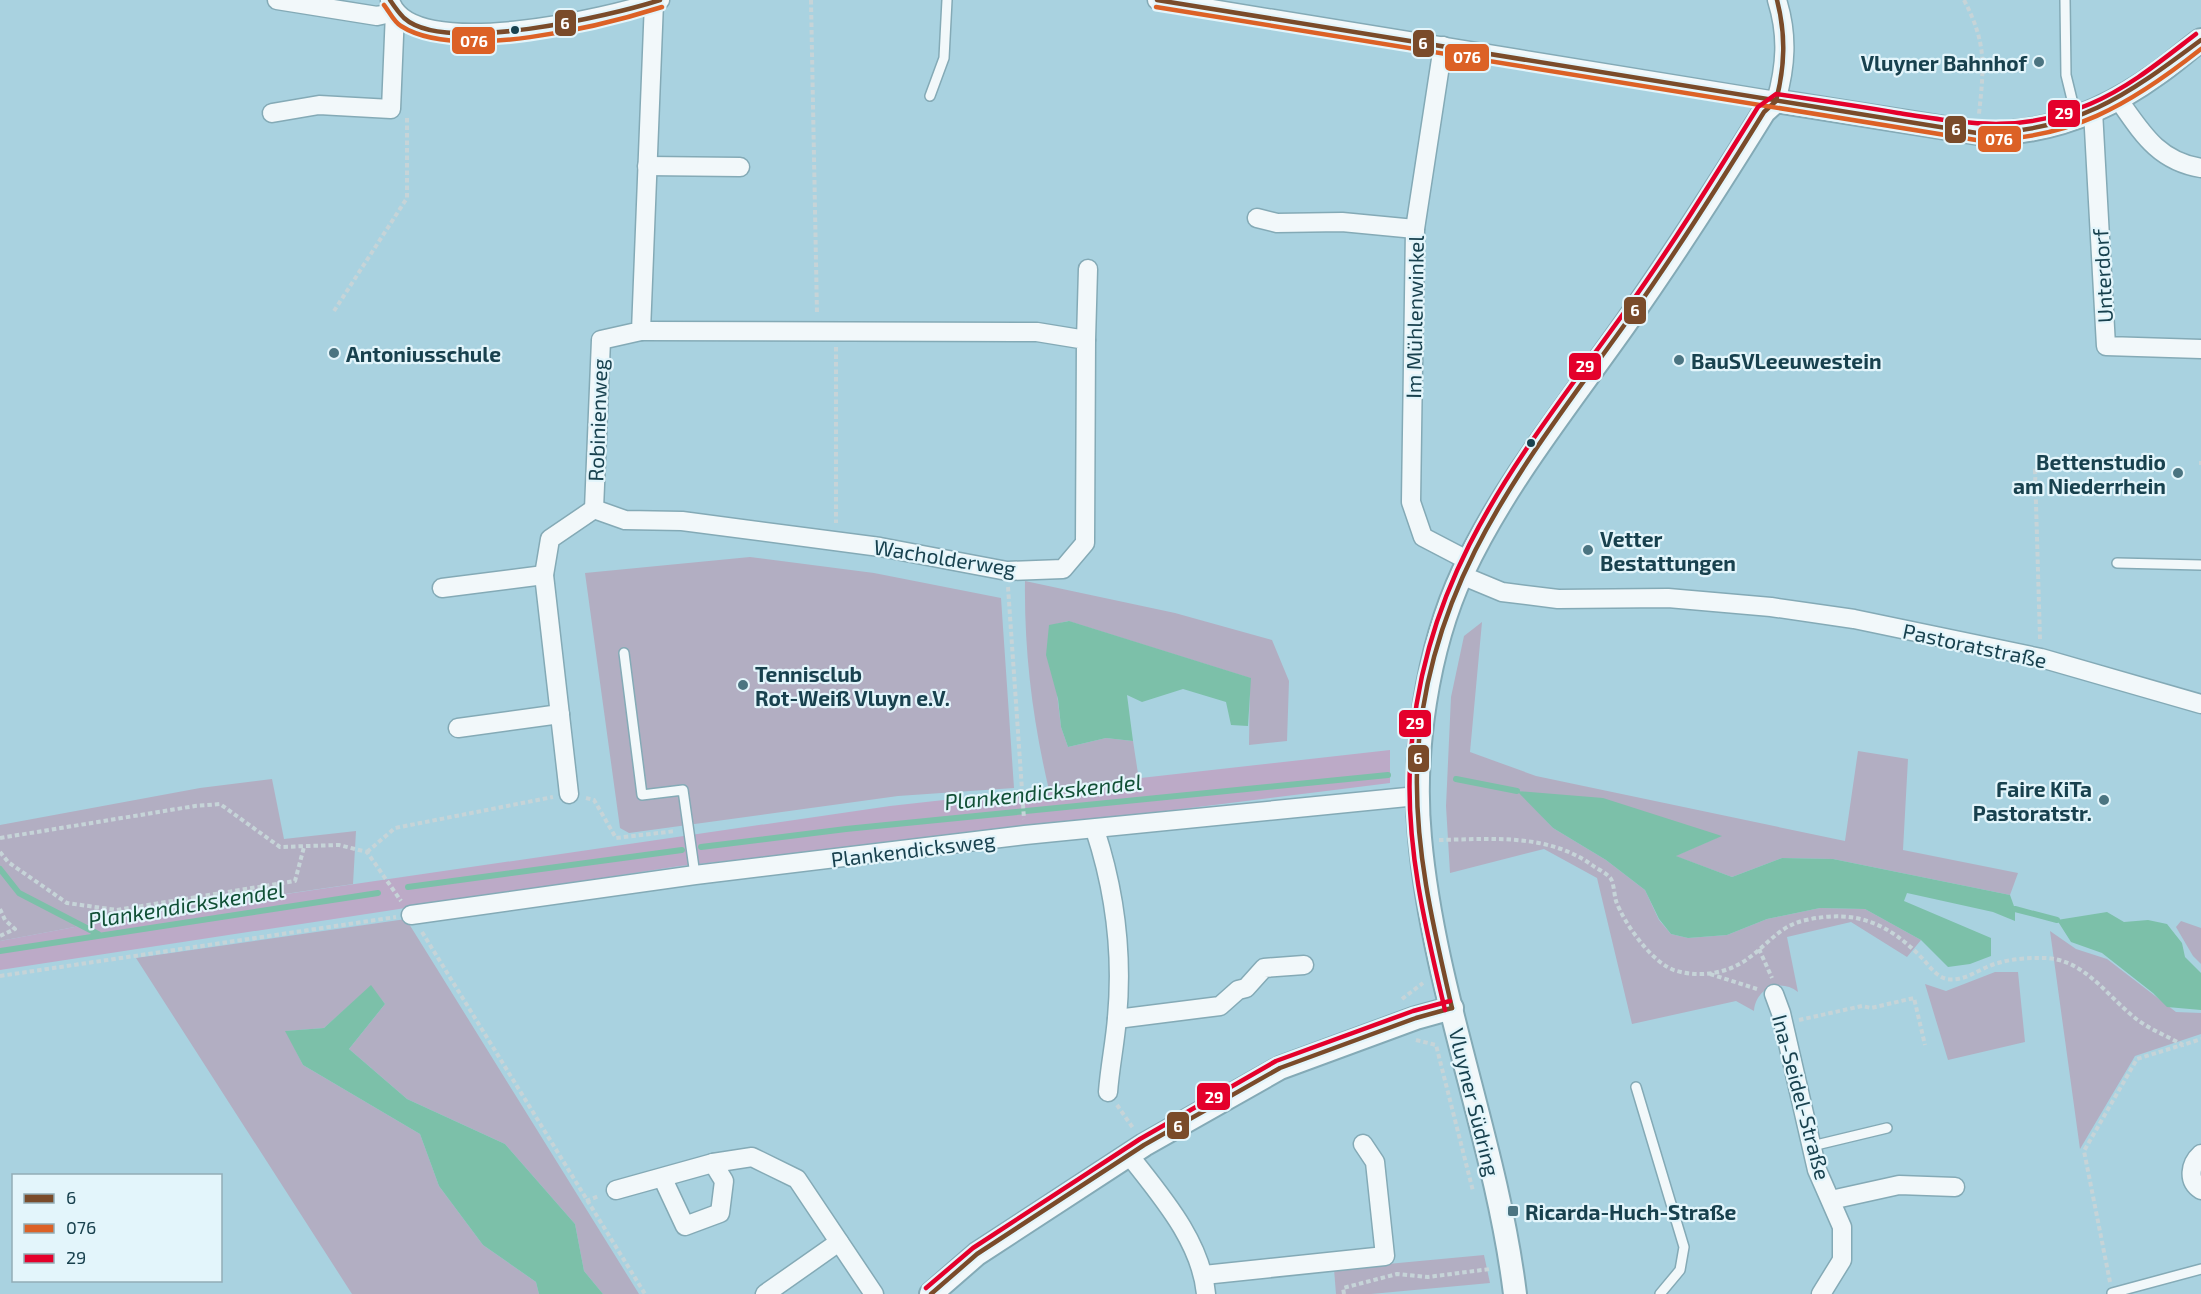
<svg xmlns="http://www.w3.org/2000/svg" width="2201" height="1294" viewBox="0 0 2201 1294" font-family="'Exo 2',sans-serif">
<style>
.green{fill:#b2aec2}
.forest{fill:#bcaac7}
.water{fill:#7cc0a9}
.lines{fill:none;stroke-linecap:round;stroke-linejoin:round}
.stream{stroke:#7cc0a9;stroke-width:6}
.service-casing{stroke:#84aab6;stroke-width:12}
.minor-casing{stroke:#84aab6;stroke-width:21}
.tertiary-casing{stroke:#84aab6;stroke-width:26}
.path{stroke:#c6d4d8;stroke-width:4;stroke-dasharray:4.5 3;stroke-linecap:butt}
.service{stroke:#f2f8fa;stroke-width:9}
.minor{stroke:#f2f8fa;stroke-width:18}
.tertiary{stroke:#f2f8fa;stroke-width:22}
.bus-1-casing{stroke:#e3f5fb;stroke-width:9}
.bus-2-casing{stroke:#e3f5fb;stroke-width:9}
.bus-3-casing{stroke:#e3f5fb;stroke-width:9}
.bus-1{stroke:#7a4b2a;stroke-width:4.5}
.bus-2{stroke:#dc6126;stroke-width:4.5}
.bus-3{stroke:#e4002b;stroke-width:4.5}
.bus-dot{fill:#18414e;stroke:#e3f5fb;stroke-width:2}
.poi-dot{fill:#4b7481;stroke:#e3f5fb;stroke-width:2}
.labels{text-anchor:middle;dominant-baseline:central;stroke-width:4.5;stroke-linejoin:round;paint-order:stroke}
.poi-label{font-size:21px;font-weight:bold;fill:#18414e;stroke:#e3f5fb;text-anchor:start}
.street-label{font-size:21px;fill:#18414e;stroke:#e3f5fb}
.water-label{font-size:22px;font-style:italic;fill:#115036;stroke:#e3f5fb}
.line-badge{stroke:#e3f5fb;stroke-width:2}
.badge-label{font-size:16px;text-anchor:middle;font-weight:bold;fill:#fff}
</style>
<rect width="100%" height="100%" fill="#a9d2e0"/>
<g class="green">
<path d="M750 557 874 573 1001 598 1014 788 898 796 629 833 620 828 585 573Z"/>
<path d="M1025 581 1175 613 1272 640 1289 681 1287 741 1249 745 1250 678 1068 621 1049 626 1061 727 1068 747 1106 738 1133 741 1139 780 1049 790C1033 722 1024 652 1025 581Z"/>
<path d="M1482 622 1470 752 1536 776 1845 841 1858 751 1908 759 1903 850 2018 873 2010 895 1833 859 1782 858 1732 877 1675 856 1721 836 1518 791 1553 828 1606 860 1645 890 1659 920 1671 934 1688 938 1727 935 1767 919 1820 908 1865 909 1921 940 1907 957 1851 922 1787 937 1798 992C1780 978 1756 988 1754 1011L1736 1001 1632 1024 1597 878 1544 849 1450 873 1446 806 1451 697 1464 636Z"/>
<path d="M272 779 284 839 356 831 353 884 128 917 0 941V825L200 788Z"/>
<path d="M406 919 639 1294H603L584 1271 575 1224 505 1144 407 1099 349 1049 385 1004 371 986 324 1028 286 1031 303 1065 420 1134 439 1186 483 1245 536 1282 539 1294H352L136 958Z"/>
<path d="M2181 921 2201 928V964L2193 956 2176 927Z"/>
<path d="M2050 931 2076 949 2107 959 2176 1012 2201 1013V1034L2135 1056 2080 1149Z"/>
<path d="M1995 972H2018L2025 1042 1948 1060 1925 984 1946 991Z"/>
<path d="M1484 1255 1490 1283 1371 1294H1336L1334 1269Z"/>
</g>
<path class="forest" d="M1390 750V783L1094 820 680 866 0 970V941L128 917 890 806Z"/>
<g class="water">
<path d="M1069 621 1251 678 1248 726 1231 725 1226 702 1183 689 1142 702 1127 695 1133 741 1106 738 1068 747 1061 727 1058 699 1046 655 1049 625Z"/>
<path d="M1517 791 1603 798 1722 836 1676 856 1732 877 1782 858 1833 859 2010 895 2015 909V921L1993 912 1907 893 1904 901 1991 938V956L1970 964 1948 967 1921 940 1865 909 1820 908 1767 919 1727 935 1688 938 1671 934 1659 919 1645 890 1606 860 1553 828Z"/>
<path d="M2107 912 2124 922 2148 920 2167 924 2182 943 2185 957 2201 973V1010L2167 1007 2153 993 2102 953 2071 942 2057 920Z"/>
<path d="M371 985 385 1004 349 1049 407 1099 505 1144 575 1224 584 1271 603 1294H539L536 1282 483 1245 439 1186 420 1134 303 1065 285 1031 324 1028Z"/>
</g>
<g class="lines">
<g class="stream">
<path d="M1456 779 1517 791"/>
<path d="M701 847 846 829 1388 775"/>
<path d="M0 869 19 893 98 934"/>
<path d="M408 887 682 850"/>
<path d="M2015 909 2057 920"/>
<path d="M0 951 378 893"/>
</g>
<g class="service-casing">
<g id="service">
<path d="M2065 0 2066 75 2076 116"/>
<path d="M930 96 944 58 947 0"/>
<path d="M2117 563 2201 565"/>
<path d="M624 653 642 795 683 790 695 875"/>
<path d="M1636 1087 1684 1247 1680 1270 1660 1294"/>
<path d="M1812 1146 1887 1128"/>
<path d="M2112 1293 2201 1269"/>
</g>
</g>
<g class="minor-casing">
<g id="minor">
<path d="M277 0 377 16 395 12"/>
<path d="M390 0C408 65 614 17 660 0"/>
<path d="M1157 0 1776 101C1786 66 1788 35 1777 0"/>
<path d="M1443 46 1415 229 1411 502 1423 537 1469 561"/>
<path d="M2118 99C2142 133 2158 161 2201 168"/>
<path d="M2093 111 2106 346 2201 349"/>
<path d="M272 113 319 105 391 109 395 12"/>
<path d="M647 166 740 167"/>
<path d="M1257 218 1277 223 1342 222 1415 229"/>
<path d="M1086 340 1088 269"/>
<path d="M594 509 625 520 682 521 880 547 1007 571 1063 569 1085 543 1086 340 1037 332 641 331"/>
<path d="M594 509 601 340 641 331 654 2"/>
<path d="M1461 575 1502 592 1558 599 1668 598 1771 607 1854 619 2041 658 2201 704"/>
<path d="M442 588 544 575"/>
<path d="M458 728 560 714"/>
<path d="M569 794 544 575 550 539 594 509"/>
<path d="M1095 830C1115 891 1123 953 1117 1018 1115 1043 1110 1066 1108 1092"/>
<path d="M411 915 695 875 1025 835 1417 796"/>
<path d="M1774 994 1781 1013 1817 1170 1842 1227V1260L1821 1294"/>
<path d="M1117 1019 1220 1006 1238 990 1246 988 1264 968 1304 965"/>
<path d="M2201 1154C2190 1164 2187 1181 2201 1190"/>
<path d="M1129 1155C1161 1196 1201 1241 1206 1294"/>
<path d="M663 1179 685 1226 720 1213 724 1181 713 1163"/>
<path d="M616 1190 713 1163 752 1157 797 1179 874 1294"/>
<path d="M1831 1200 1899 1185 1955 1187"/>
<path d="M1204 1275 1385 1256 1375 1162 1363 1144"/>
<path d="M765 1294 839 1242"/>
</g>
</g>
<g class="tertiary-casing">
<g id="tertiary">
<path d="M931 1294 977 1254 1144 1145 1280 1068 1416 1018 1452 1008"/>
<path d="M1515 1294C1496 1140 1434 993 1420 838 1412 754 1427 649 1463 572 1505 483 1569 404 1626 323 1674 255 1720 183 1764 112L1776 101 1977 133C2043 136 2103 113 2157 74 2172 64 2186 51 2201 40"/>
</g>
</g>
<g class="path">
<path d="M811 0 817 314"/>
<path d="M1964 0C1987 44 1984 66 1979 114"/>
<path d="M334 311 407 198V118"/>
<path d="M836 347V523"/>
<path d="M2139 462H2157"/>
<path d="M2199 463H2201"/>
<path d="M1008 587 1024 819"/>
<path d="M2040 639 2035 470 2048 457"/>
<path d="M586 798 594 800 616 838 676 831"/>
<path d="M0 838 195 806 220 804 280 847 339 845 367 852 401 901"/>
<path d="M1439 840C1491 839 1547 833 1592 865 1597 869 1607 873 1611 879 1614 884 1614 894 1616 901 1624 923 1653 965 1677 971 1701 978 1730 973 1750 957 1769 943 1781 925 1806 920 1856 909 1888 923 1923 959 1930 967 1937 977 1947 979 1966 982 1981 967 1998 963 2011 959 2026 958 2039 958 2082 956 2104 993 2135 1018 2149 1029 2167 1036 2183 1045L2201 1039"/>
<path d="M0 852 8 862 67 903 117 910 295 881 304 847"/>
<path d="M367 852 395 828 553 797"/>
<path d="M0 909 5 920 15 929 0 936"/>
<path d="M422 932 645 1294"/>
<path d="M1759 949 1772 978"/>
<path d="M1710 974 1757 989"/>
<path d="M0 976 396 917"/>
<path d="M1402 999 1423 983"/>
<path d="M1799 1020 1862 1006 1871 1008 1914 998 1925 1045"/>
<path d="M1416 1040 1436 1045 1473 1191"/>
<path d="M1117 1105 1133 1128"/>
<path d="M586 1201 599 1196"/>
<path d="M2110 1282 2084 1151 2137 1059 2182 1045"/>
<path d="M1344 1294 1343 1288 1397 1274 1428 1277 1490 1269"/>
</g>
<use href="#service" class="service"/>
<use href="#minor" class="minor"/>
<use href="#tertiary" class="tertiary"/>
<g class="bus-1-casing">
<g id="bus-1">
<path d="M390 0C394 6 399 13 404 18 445 55 610 16 660 0"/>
<path d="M1157 0 1977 133C2075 133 2126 96 2201 40"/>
<path d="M1776 101C1785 66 1786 35 1777 0"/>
<path d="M1452 1008C1434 930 1415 852 1417 771 1423 582 1529 459 1633 313 1679 248 1722 180 1764 112L1776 101"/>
<path d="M931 1294 977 1254 1144 1145 1280 1068 1416 1018 1452 1008"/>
</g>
</g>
<g class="bus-2-casing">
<g id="bus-2">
<path d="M384 5C389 11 394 22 401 26 457 62 602 26 662 7"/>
<path d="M1156 7 1976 140C2069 141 2130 105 2201 49"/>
</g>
</g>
<g class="bus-3-casing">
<g id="bus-3">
<path d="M1445 1010C1426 930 1406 849 1410 766 1420 573 1519 459 1626 310 1673 244 1715 176 1758 107L1776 94C1817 100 1858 106 1898 113 1970 124 2020 134 2090 104 2130 87 2162 60 2196 34"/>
<path d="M926 1288 973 1248 1140 1139 1276 1061 1413 1011 1450 1001"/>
</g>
</g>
<use href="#bus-1" class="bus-1"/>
<use href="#bus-2" class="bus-2"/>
<use href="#bus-3" class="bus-3"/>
</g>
<g class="bus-dot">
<circle cx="515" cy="30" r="5"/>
<circle cx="1531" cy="443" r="5"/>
</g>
<g class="poi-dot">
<circle cx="2039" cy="62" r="6"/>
<circle cx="334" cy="353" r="6"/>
<circle cx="1679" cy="360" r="6"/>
<circle cx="2178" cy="473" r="6"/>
<circle cx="1588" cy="550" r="6"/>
<circle cx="743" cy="685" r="6"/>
<circle cx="2104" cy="800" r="6"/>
<rect x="1507" y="1205" width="12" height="12" rx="3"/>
</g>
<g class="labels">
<g class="poi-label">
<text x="2027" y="62" text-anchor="end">Vluyner Bahnhof</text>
<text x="346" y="353">Antoniusschule</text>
<text x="1691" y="360">BauSVLeeuwestein</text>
<text x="2166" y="461" text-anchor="end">Bettenstudio<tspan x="2166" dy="24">am Niederrhein</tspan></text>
<text x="1600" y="538">Vetter<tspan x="1600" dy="24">Bestattungen</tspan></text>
<text x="755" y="673">Tennisclub<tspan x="755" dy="24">Rot-Weiß Vluyn e.V.</tspan></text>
<text x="2092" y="788" text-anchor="end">Faire KiTa<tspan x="2092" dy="24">Pastoratstr.</tspan></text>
<text x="1525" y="1211">Ricarda-Huch-Straße</text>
</g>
<g class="street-label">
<text transform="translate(2102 276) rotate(-93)">Unterdorf</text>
<text transform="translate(1414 317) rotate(-89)">Im Mühlenwinkel</text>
<text transform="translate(597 420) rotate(-88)">Robinienweg</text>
<text transform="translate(945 557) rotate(9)">Wacholderweg</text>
<text transform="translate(1975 645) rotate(12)">Pastoratstraße</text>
<text transform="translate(913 849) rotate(-7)">Plankendicksweg</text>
<text transform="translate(1802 1097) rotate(75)">Ina-Seidel-Straße</text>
<text transform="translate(1475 1102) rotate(76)">Vluyner Südring</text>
</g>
<g class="water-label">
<text transform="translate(1043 791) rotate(-6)">Plankendickskendel</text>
<text transform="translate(186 904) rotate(-9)">Plankendickskendel</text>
</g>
</g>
<g class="line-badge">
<rect x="554" y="9" width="23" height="28" rx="6" fill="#7a4b2a"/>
<rect x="451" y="26" width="45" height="29" rx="6" fill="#dc6126"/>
<rect x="1412" y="29" width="23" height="29" rx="6" fill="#7a4b2a"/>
<rect x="1444" y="43" width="46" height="29" rx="6" fill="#dc6126"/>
<rect x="2047" y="99" width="34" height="29" rx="6" fill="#e4002b"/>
<rect x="1944" y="115" width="23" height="29" rx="6" fill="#7a4b2a"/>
<rect x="1977" y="125" width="45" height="28" rx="6" fill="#dc6126"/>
<rect x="1623" y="296" width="24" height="29" rx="6" fill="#7a4b2a"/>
<rect x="1568" y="352" width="34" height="29" rx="6" fill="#e4002b"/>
<rect x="1398" y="709" width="34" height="29" rx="6" fill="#e4002b"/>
<rect x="1407" y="744" width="23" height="29" rx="6" fill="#7a4b2a"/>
<rect x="1196" y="1082" width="35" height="29" rx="6" fill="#e4002b"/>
<rect x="1166" y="1111" width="24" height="29" rx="6" fill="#7a4b2a"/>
</g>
<g class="badge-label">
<text x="565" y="29">6</text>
<text x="474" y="47">076</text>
<text x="1423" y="49">6</text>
<text x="1467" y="63">076</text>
<text x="2064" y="119">29</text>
<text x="1956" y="135">6</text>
<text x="1999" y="145">076</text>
<text x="1635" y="316">6</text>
<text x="1585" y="372">29</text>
<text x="1415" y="729">29</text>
<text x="1418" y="764">6</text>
<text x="1214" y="1103">29</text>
<text x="1178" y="1132">6</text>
</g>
<rect x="12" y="1174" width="210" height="108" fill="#e3f5fb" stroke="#92adb6" stroke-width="1.5"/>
<rect x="24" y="1194" width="30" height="9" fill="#7a4b2a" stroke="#92adb6" stroke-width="1.5"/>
<text x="66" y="1204" font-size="18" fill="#18414e">6</text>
<rect x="24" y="1224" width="30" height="9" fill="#dc6126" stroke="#92adb6" stroke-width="1.5"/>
<text x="66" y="1234" font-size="18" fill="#18414e">076</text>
<rect x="24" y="1254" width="30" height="9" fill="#e4002b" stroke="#92adb6" stroke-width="1.5"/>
<text x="66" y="1264" font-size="18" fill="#18414e">29</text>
</svg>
